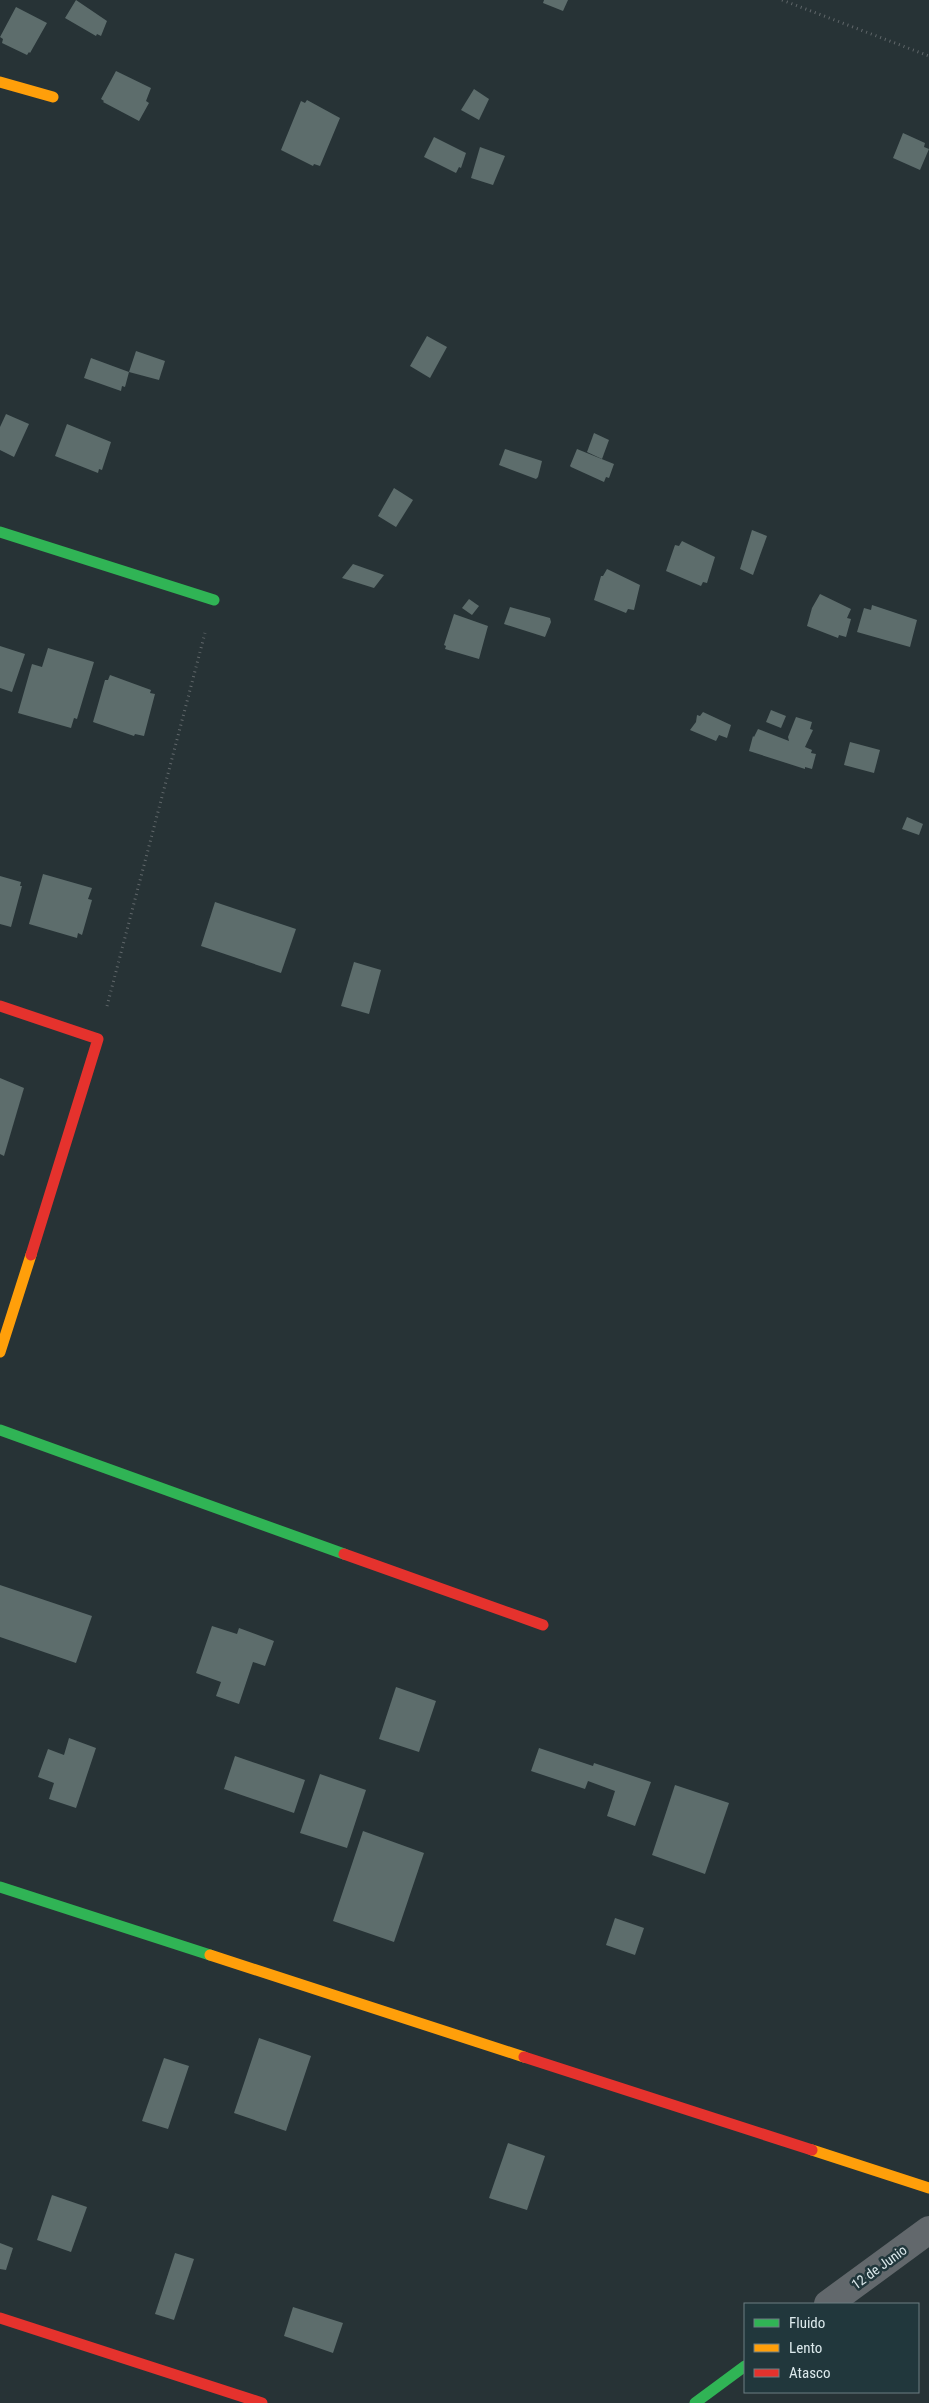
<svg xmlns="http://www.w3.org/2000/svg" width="929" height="2403" viewBox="0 0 929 2403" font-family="'Roboto Condensed',sans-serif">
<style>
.building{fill:#5d6d6c}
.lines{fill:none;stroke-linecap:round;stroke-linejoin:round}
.path{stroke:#60676a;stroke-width:3;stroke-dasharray:1 4;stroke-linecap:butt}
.street{stroke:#62686c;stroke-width:28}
.fast{stroke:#30b455;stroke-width:11}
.slow{stroke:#ff9f0a;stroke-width:11}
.jam{stroke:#e5322d;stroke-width:11}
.labels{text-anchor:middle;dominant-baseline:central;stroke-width:5;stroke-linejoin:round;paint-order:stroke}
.street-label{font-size:14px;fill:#dce9ec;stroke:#21373c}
</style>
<rect width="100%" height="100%" fill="#273336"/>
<g class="building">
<path d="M76 0 107 21 101 36 97 34 96 36 65 18Z"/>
<path d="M544 0H568L563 11 543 3Z"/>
<path d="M16 7 47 23 30 53 29 52 27 55 2 43 3 39 0 37Z"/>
<path d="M116 71 151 88 146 101 149 103 139 121 103 102 104 101 101 99Z"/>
<path d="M474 89 489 99 479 120 461 110Z"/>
<path d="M307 100 340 118 320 166 314 164 313 166 281 150 301 101 305 103Z"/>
<path d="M903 133 925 143 924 147 929 149 920 170 893 158Z"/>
<path d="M434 137 466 153 461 168 459 167 456 173 424 157Z"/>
<path d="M480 147 505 156 493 185 471 178Z"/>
<path d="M427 336 447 347 430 378 410 366Z"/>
<path d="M136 351 165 361 159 380 129 372Z"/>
<path d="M91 358 129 372 125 387 122 386 121 391 84 378Z"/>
<path d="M6 414 29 424 14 457 0 450V427Z"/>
<path d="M67 424 111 442 102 470 99 469 98 473 55 456Z"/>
<path d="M594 433 609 440 602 459 587 452Z"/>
<path d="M505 449 542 461 538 477 536 479 499 465Z"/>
<path d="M577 449 614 464 609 478 606 477 604 482 571 467 570 466Z"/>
<path d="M394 488 413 500 396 527 378 516Z"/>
<path d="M752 530 767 536 753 575 740 569Z"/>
<path d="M682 541 715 557 707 583 703 582 701 586 666 571 675 545 679 546Z"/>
<path d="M353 564 384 575 374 588 342 578Z"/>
<path d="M607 569 640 585 634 610 628 609 626 613 594 600 601 576H603Z"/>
<path d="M820 594 851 609 847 618 851 619 846 637 839 635 838 638 807 626 812 608Z"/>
<path d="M469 599 479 606 472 615 462 608Z"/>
<path d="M872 605 917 620 910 647 857 632 864 608 871 610Z"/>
<path d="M510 607 550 618 551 622 545 637 504 624Z"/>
<path d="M454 614 488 626 479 659 445 649 446 646 444 645Z"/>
<path d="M0 646 25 654 12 692 0 688Z"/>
<path d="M48 648 94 662 77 719 74 718 71 728 18 713 32 664 42 667Z"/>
<path d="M110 675 151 690 150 693 155 694 144 736 135 734 134 736 93 722 105 680H108Z"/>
<path d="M771 710 786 716 781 728 766 722Z"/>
<path d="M703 712 731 725 727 738 719 735 716 741 690 730 696 722 697 715 700 716Z"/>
<path d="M796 717 812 722 810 729 813 730 805 747 812 750 811 753 816 754 812 769 805 767V769L749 751 753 736 754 737 758 729 789 741 788 737Z"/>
<path d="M850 742 880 750 874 773 844 765Z"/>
<path d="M907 817 923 824 919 835 902 829Z"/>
<path d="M43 874 92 888 88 899 92 900 82 935 78 933 77 938 29 924Z"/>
<path d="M0 876 21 882 20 886H22L11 927 0 924Z"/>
<path d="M215 902 296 929 281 973 201 946Z"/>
<path d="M354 962 381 970 369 1014 341 1006Z"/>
<path d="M0 1078 24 1088 4 1156 0 1154Z"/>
<path d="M0 1585 92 1616 76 1663 0 1637Z"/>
<path d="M212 1626 237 1634 239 1628 274 1641 265 1666 253 1662 239 1704 216 1696 221 1682 196 1673Z"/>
<path d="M396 1687 436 1701 419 1752 379 1739Z"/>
<path d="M69 1738 96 1748 76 1808 49 1799 54 1783 38 1777 48 1749 64 1755Z"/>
<path d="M539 1748 593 1766 594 1763 651 1782 635 1826 607 1816 615 1791 588 1781 585 1789 531 1771Z"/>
<path d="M235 1756 305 1780 294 1813 224 1789Z"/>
<path d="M320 1774 366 1790 347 1848 300 1833Z"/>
<path d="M675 1785 729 1803 705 1874 652 1855Z"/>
<path d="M363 1831 424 1853 394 1942 333 1921Z"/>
<path d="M615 1918 644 1928 635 1955 606 1945Z"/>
<path d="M259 2038 311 2056 286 2131 234 2113Z"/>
<path d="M164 2058 189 2066 168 2129 142 2121Z"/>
<path d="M508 2143 545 2156 527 2210 489 2198Z"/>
<path d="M52 2195 87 2207 71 2252 37 2240Z"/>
<path d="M0 2243 13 2248 6 2270 0 2269Z"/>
<path d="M175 2253 194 2259 174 2320 155 2314Z"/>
<path d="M293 2307 343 2323 333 2353 284 2336Z"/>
</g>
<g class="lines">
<g class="path">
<path d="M782 0 929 56"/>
<path d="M107 1006 205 633"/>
</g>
<path class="street" d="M828 2304 929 2230"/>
<g class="fast">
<path d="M0 532 214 600"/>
<path d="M0 1430 344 1554"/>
<path d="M0 1887 210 1955"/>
<path d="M695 2403 745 2366"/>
</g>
<g class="slow">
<path d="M0 82 53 97"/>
<path d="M0 1352 31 1255"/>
<path d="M210 1955 524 2057"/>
<path d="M812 2150 929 2188"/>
</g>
<g class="jam">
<path d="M0 1006 98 1039 31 1255"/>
<path d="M344 1554 543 1625"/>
<path d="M524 2057 812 2150"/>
<path d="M0 2318 262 2403"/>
</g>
</g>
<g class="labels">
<g class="street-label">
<text transform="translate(879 2267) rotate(-36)">12 de Junio</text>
</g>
</g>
<rect x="744" y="2303" width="175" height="90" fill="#21373c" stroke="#6c7e82"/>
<rect x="754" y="2319" width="25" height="8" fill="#30b455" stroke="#6c7e82"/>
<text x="789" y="2328" font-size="15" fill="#dce9ec">Fluido</text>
<rect x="754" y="2344" width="25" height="8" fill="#ff9f0a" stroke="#6c7e82"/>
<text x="789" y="2353" font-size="15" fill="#dce9ec">Lento</text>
<rect x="754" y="2369" width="25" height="8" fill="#e5322d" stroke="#6c7e82"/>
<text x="789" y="2378" font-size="15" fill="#dce9ec">Atasco</text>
</svg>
